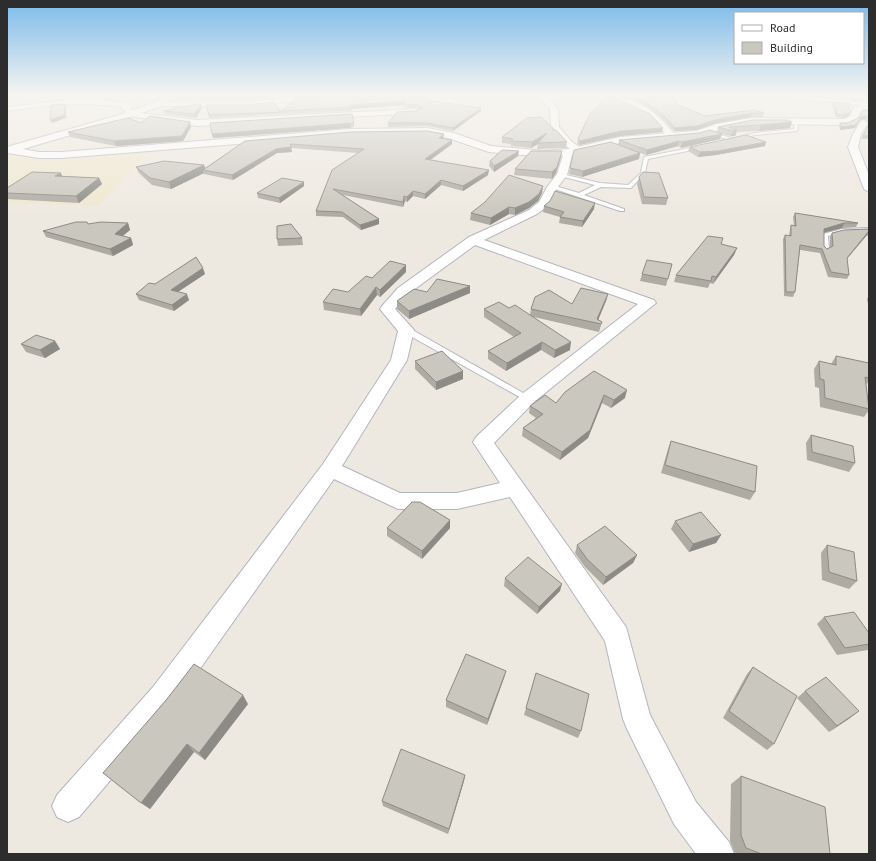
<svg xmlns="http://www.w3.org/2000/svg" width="876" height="861" viewBox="0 0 876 861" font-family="'PT Sans',sans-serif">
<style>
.education{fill:#efe7d0}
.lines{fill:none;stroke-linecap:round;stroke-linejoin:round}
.lane-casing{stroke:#b3b5c0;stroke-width:2}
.street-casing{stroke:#b3b5c0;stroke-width:2}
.secondary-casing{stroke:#b3b5c0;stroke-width:2}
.lane{fill:#fff;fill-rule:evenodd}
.street{fill:#fff;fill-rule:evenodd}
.secondary{fill:#fff;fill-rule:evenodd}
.wall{fill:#aeaba3}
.shaded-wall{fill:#8d8b85}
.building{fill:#cac7be;stroke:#8d8b85}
</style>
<rect width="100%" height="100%" fill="#eee9e0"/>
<path class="education" d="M150 151 98 206 7 203V154L56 159Z"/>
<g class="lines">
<g class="lane-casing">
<g id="lane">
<path d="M848 96H852L869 104V106Z"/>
<path d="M797 119 799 120 797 131 755 135 737 139 735 138 755 133 794 129 795 120Z"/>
<path d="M709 132 732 138V139L730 140 708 134Z"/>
<path d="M700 146 702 148 648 159 645 173 631 188 601 187 584 195 624 209V211H620L549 187 552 185 579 193 595 185 560 176V174H562L600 183 628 185 641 173 644 157Z"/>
<path d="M869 228V232L842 233 828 236 829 250 826 252 823 250V234L842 229Z"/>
<path d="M403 328H409L532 398 531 400H525L403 332Z"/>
</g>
</g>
<g class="street-casing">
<g id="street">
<path d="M305 96H326L322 98 250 106H158L154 104 158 102H250Z"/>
<path d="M538 96H546L558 109 559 127 571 141 583 150 578 153 573 151 567 175 557 188 548 206 537 214 484 240 654 300 656 303 534 402 494 443 626 627 650 715 696 802 729 842 734 854H696L674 824 627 729 623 719 605 641 510 497 457 509H398L334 479 173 707 79 817 68 822 57 817 52 806 57 795 153 687 323 464 391 360 398 331 380 309 382 306 398 288 469 237 529 210 539 202 547 187 557 174 564 152 566 150H571L565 145 551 127 550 109ZM475 245 638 304 522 394 476 437 473 442 500 483 457 493H400L342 466 407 360 414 330 395 309 408 294Z"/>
<path d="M605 96C631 92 663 116 676 137L671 140 668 139 662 129 650 117Z"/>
<path d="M784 96H804L866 103H869V106L788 98Z"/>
<path d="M96 99 128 103 133 112 197 120 417 109 421 111 417 113 197 126 130 116H127L122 107C83 101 45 106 7 111V107L66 100Z"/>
<path d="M864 120 868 123 861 134 858 147 869 175V192L864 189 848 147 853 134 861 121Z"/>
</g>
</g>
<g class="secondary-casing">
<path id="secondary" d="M162 96H171L161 106 122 120 23 149 39 152H61L351 129 427 128 454 133 491 146 545 151 569 149 620 137 696 131 717 124 751 118 844 119 850 116 854 107 869 102V108L861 111 857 120 845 125 751 124 719 130 697 137 620 143 569 155 545 157 489 152 448 138 427 134 351 135 61 158H39L7 153V147L10 146 116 116 155 102Z"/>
</g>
<use href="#lane" class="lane"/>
<use href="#street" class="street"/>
<use href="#secondary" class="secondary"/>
</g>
<g class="wall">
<path d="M176 96H269V98L250 100H176L174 97Z"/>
<path d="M317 96H427L425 100 481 108V111L453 131 427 126 388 127V123L420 110 417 108H404V105L351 109 352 111 281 114V111Z"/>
<path d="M620 96H679L676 104 705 116 755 110 764 113 763 117H751L717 123 696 130 674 131 664 120 646 106 626 96Z"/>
<path d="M833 102 849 115 844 118 836 117 832 104Z"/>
<path d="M206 105 281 112V114L209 118Z"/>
<path d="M202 108 196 118 165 114 164 111Z"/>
<path d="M869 111V122L865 119 860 120 855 128 840 130 839 126 840 123H847L859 118Z"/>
<path d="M593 112 662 132 620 136 579 145 577 144 578 139Z"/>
<path d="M753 120 790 128 759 131 737 132 735 136H731L722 134 720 139 681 148 678 146 646 155 640 153 639 159 582 177 569 174 570 168 618 145 619 140 717 132 718 127Z"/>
<path d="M190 122 191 127 183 141 116 146 70 137 68 132 141 123Z"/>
<path d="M354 123V127L213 138 212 134Z"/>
<path d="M869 124V139H861Z"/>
<path d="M554 130 567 142 566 148 537 149 538 144 531 148 511 146V144L502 143V137Z"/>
<path d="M443 138 452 140V144L430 160 488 175 463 191 441 185 425 199 413 196 407 202 405 201 403 207 343 195 379 219V224L361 230 343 217 316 216V211L358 153 291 148 292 152 277 153 233 180 204 174V173L171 189 152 185 139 173 136 167 204 165 205 168 245 141Z"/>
<path d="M765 146 716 155 698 157 688 151 690 147Z"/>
<path d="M518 156 494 172 489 166 490 161Z"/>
<path d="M561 157 556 173 552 179 514 175 515 169Z"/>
<path d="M62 176 99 178 102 184 79 203 7 199V188Z"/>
<path d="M639 177 668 198 666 205 642 204 637 184Z"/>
<path d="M304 182V186L280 203 258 198 257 193Z"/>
<path d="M542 193 538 201 529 208 515 215 509 214 490 225 470 220 471 213Z"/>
<path d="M544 206 594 209 582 227 559 223 560 217 543 212Z"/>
<path d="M795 213 858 223 856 227 842 228 824 233V246L827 249 830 247V237L832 233 869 229V238L867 235 847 259 849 275 847 279 828 277 820 253 800 250 795 292 793 297 784 296 783 239 785 235 789 236 790 229 791 225H794L793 217Z"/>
<path d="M128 223 130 230 123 236 131 238 133 245 113 256 46 237 43 231 88 224Z"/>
<path d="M302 238 303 245 278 246 277 239Z"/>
<path d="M721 244 737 248 734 255 713 284 710 283 708 288 674 282 676 275Z"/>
<path d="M672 264 666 286 640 281 642 274Z"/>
<path d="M406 265V272L380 297 377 295 361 316 324 310 323 302 348 292 372 278Z"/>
<path d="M205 274 178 292 189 300 174 311 139 300 136 294 155 284Z"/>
<path d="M470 286V293L409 319 397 309V301L427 292Z"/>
<path d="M608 294 606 301 598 319 602 322 599 332 534 317 570 350 554 358 541 350 506 371 488 359V351L514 337 484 317V309L509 308 530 315 531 309 572 304Z"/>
<path d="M869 295V309L867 299Z"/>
<path d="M55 341 60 349 45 358 26 352 21 344Z"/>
<path d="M836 356 869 363V381L866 385 869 410 864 417 820 407 819 388 815 387 814 369 819 361 831 364Z"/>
<path d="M415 361 463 371V379L436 390 415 369Z"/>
<path d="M594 371 625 398 611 408 602 403 588 438 560 460 522 436 523 428 536 418 529 413 530 406 556 403Z"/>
<path d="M811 435 855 463 849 472 807 460 806 443Z"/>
<path d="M671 441 755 492 750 500 661 473 668 449Z"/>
<path d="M450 520V528L422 559 387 536V528Z"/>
<path d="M675 521 721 535 716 543 689 552 671 529Z"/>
<path d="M577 545 637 555 633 563 603 585 585 567 575 553Z"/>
<path d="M827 545 857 581 849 589 822 580 821 553Z"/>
<path d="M505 578 560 591 537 614 504 586Z"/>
<path d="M824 617 869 633V649L868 650 837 655 817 624Z"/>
<path d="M753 667 774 744 767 750 723 718 747 674Z"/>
<path d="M506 671 504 678 487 725 446 707V700Z"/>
<path d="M536 673 581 731 578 738 524 715Z"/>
<path d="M805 691 850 718 829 732 797 698Z"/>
<path d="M248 704 205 760 194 752 150 809 103 773Z"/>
<path d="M465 775 464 781 448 834 383 806 382 801Z"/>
<path d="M741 776 830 854H735L730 841 731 784Z"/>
</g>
<g class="shaded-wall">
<path d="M259 96H269V98L250 100 249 97Z"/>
<path d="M425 96H427L423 103V100Z"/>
<path d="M407 101V105L351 109V105Z"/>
<path d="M65 104 66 106V118L52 123 50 120Z"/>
<path d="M201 104 202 108 196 118 195 114Z"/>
<path d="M481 108V111L453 131V128Z"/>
<path d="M850 112 849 115 844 118 845 115Z"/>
<path d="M752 113 751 117 717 123 696 130 674 131 675 128Z"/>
<path d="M866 116 865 119 860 120 855 128 840 130 841 127 861 117Z"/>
<path d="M190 122 191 127 183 141 116 146 114 141Z"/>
<path d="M792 122 790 128 759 131 761 125Z"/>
<path d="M350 123 351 128 213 138 212 134Z"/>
<path d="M663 128 662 132 620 136 579 145 580 141 621 131Z"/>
<path d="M737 130 735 136H731L733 131Z"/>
<path d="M547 133 538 144 531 148 532 142Z"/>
<path d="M444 134 443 139 439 138Z"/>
<path d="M722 134 720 139 681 148 682 142Z"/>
<path d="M452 140V144L425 164V159Z"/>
<path d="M679 141 678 146 646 155 647 150Z"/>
<path d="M766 142 765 146 716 155 698 157 700 152Z"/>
<path d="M291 147 292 152 277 153 233 180 232 175 276 149Z"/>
<path d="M519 151 518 156 494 172V166Z"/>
<path d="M562 151 561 157 556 173 552 179V172Z"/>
<path d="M640 153 639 159 582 177 583 171Z"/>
<path d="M204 165 206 170H203L204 173 171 189 169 182Z"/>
<path d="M489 170 488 175 463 191V186Z"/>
<path d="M61 173 63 179 55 176Z"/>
<path d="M99 178 102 184 79 203 76 196Z"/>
<path d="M441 180V185L425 199V194Z"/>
<path d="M304 182V186L280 203 279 198Z"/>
<path d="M543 186 542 193 538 201 529 208 515 215V208Z"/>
<path d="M413 191V196L407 202V197Z"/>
<path d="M404 196 405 201 403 207V202Z"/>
<path d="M595 203 594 209 582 227 583 221Z"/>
<path d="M509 207V214L490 225 491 218Z"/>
<path d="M379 219V224L361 230 360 225Z"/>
<path d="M128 223 130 230 117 240 115 234Z"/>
<path d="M844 223 842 228 822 233 824 229Z"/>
<path d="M869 231 867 235 844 262 847 258Z"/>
<path d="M131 238 133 245 113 256 110 249Z"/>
<path d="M737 248 734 255 713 284 716 277Z"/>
<path d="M406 265V272L380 297V290Z"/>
<path d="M203 268 205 274 173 295 171 290Z"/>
<path d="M470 286V293L409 319V311Z"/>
<path d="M376 287 377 295 361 316 360 309Z"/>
<path d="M187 294 189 300 174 311 172 305Z"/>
<path d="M608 294 606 301 597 323V319Z"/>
<path d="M55 341 60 349 45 358 40 350Z"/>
<path d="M542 342 541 350 506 371 507 363Z"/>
<path d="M571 342 570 350 554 358 555 350Z"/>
<path d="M463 371V379L436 390V382Z"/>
<path d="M627 390 625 398 611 408 614 400Z"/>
<path d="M604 395 602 403 588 438 560 460 562 452Z"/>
<path d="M450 520V528L422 559V551Z"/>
<path d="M721 535 716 543 689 552 693 544Z"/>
<path d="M637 555 633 563 603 585 606 577Z"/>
<path d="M562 584 560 591 537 614 539 607Z"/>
<path d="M506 671 504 678 487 725 488 719Z"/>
<path d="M243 695 248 704 205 760 199 753Z"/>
<path d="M859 711 850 718 829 732 837 726Z"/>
<path d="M187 744 194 752 150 809 141 803Z"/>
<path d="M465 775 464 781 448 834 449 829Z"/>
</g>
<g class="building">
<path d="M176 96H259L249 97H174Z"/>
<path d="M317 96H425L423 100 481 108 453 128 427 123H388L397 112 417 111 422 108 417 104 404 105 407 101 351 105V107L281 111 296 99Z"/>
<path d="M607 96H610L650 114 663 128 621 131 580 141 578 139 591 112H593Z"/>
<path d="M632 96H679L676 104 705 116 755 110 764 113H752L718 119 697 126 675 128 665 117 647 103Z"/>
<path d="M273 102 281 112 209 115 206 105H249Z"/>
<path d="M833 102 849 103 850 112 845 115H837Z"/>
<path d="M65 104V115L50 120 51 105Z"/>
<path d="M196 104H201L195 114 164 111Z"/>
<path d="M863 110 869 111V118L866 116 861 117 856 125 841 127 840 123H847L859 118Z"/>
<path d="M352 114 354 123 212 134 210 123Z"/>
<path d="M150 116 190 122 182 136 114 141 68 132 128 118 141 123Z"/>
<path d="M541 117 554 129 552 130H556L567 142 538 143 547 133 532 142 511 141 513 139 502 137 527 118Z"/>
<path d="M753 120H787L792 122 761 125 729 127 737 130 733 131 718 127Z"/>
<path d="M869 124V136H863Z"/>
<path d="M710 130 722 134 682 142 679 141 647 150 619 140 699 133Z"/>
<path d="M427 131 444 134 439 138 452 140 425 159 489 170 463 186 441 180 425 194 413 191 407 197 404 196 403 202 333 189 379 219 360 225 342 212 316 211 332 170 364 149 290 144 291 147 276 149 232 175 203 170 245 141 351 132Z"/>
<path d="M746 135 766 142 718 151 700 152 690 147Z"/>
<path d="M611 142 640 153 583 171 570 168 574 150Z"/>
<path d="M502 150 519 151 494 166 490 161Z"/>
<path d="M531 151H562L557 167 552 172 515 169Z"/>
<path d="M164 161 204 165 169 182 150 178 136 167Z"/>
<path d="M32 172 61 173 55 176 99 178 76 196 7 193V188Z"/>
<path d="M643 172 659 173 668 198 644 197 639 177Z"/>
<path d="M509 175 543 186 539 194 529 202 515 208 509 207 491 218 471 213 485 202Z"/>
<path d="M282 178 304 182 279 198 257 193Z"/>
<path d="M555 191 595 203 583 221 560 217 564 212 544 206 550 201Z"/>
<path d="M795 213 858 223H844L824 229V246L827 249 833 246 832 233 844 230 869 229V231L847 258 849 275 831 272 822 249 800 245 795 292H786L785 235 791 236V225L796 226Z"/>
<path d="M76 222H87L88 224 101 222 128 223 115 234 131 238 110 249 43 231Z"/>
<path d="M291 224 302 238 277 239V226Z"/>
<path d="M708 236 723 238 721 244 737 248 716 277 712 276 711 281 676 275Z"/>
<path d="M196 257 203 268 171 290 187 294 172 305 136 294 149 283 155 284Z"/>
<path d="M647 260 672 264 668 279 642 274Z"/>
<path d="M390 261 406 265 380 290 376 287 360 309 323 302 333 289 348 292 366 276 372 278Z"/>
<path d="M437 279 470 286 409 311 397 301 414 289 427 292Z"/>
<path d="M581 288 608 294 597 319 602 322 601 324 531 309 535 297 549 290 572 304Z"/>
<path d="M499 302 509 308 515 305 571 342 555 350 542 342 507 363 488 351 521 333 484 309Z"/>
<path d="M36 335 55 341 40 350 21 344Z"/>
<path d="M442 351 463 371 436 382 415 361Z"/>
<path d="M836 356 869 363V378L865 377 869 409 825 398 824 380 820 379 819 361 836 365Z"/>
<path d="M594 371 627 390 614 400 604 395 590 430 562 452 523 428 543 414 530 406 545 395 556 403 565 392Z"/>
<path d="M811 435 853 446 855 463 812 452Z"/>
<path d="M671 441 757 466 755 492 665 465Z"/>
<path d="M412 502H420L450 520 422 551 387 528Z"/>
<path d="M701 512 721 535 693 544 675 521Z"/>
<path d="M605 526 637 555 606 577 587 559 577 545Z"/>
<path d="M827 545 854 552 857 581 829 572Z"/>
<path d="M528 557 562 584 539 607 505 578Z"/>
<path d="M854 612 869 633V644L845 648 824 617Z"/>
<path d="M466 654 506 671 488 719 446 700Z"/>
<path d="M194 664 243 695 199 753 187 744 141 803 103 773 167 699Z"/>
<path d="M753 667 797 696 774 744 729 711Z"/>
<path d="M536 673 589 694 581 731 526 708Z"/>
<path d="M826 677 859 711 837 726 805 691Z"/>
<path d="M401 749 465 775 449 829 382 801Z"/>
<path d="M741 776 825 807 830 854H762L746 848 741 835Z"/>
</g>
<linearGradient id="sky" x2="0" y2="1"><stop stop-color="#7bbaea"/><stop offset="0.44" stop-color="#f7f5f1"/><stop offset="1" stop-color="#f7f5f1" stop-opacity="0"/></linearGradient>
<rect width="876" height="216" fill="url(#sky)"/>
<rect width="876" height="861" fill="none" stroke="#2d2d2d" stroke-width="16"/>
<rect x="734" y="12" width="130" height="52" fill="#ffffff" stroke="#ababab"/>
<rect x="742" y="25" width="20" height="6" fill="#ffffff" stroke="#ababab"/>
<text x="770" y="32" font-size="12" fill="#2d2d2d">Road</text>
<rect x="742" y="42" width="20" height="12" fill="#cac7be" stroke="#ababab"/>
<text x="770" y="52" font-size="12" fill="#2d2d2d">Building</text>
</svg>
